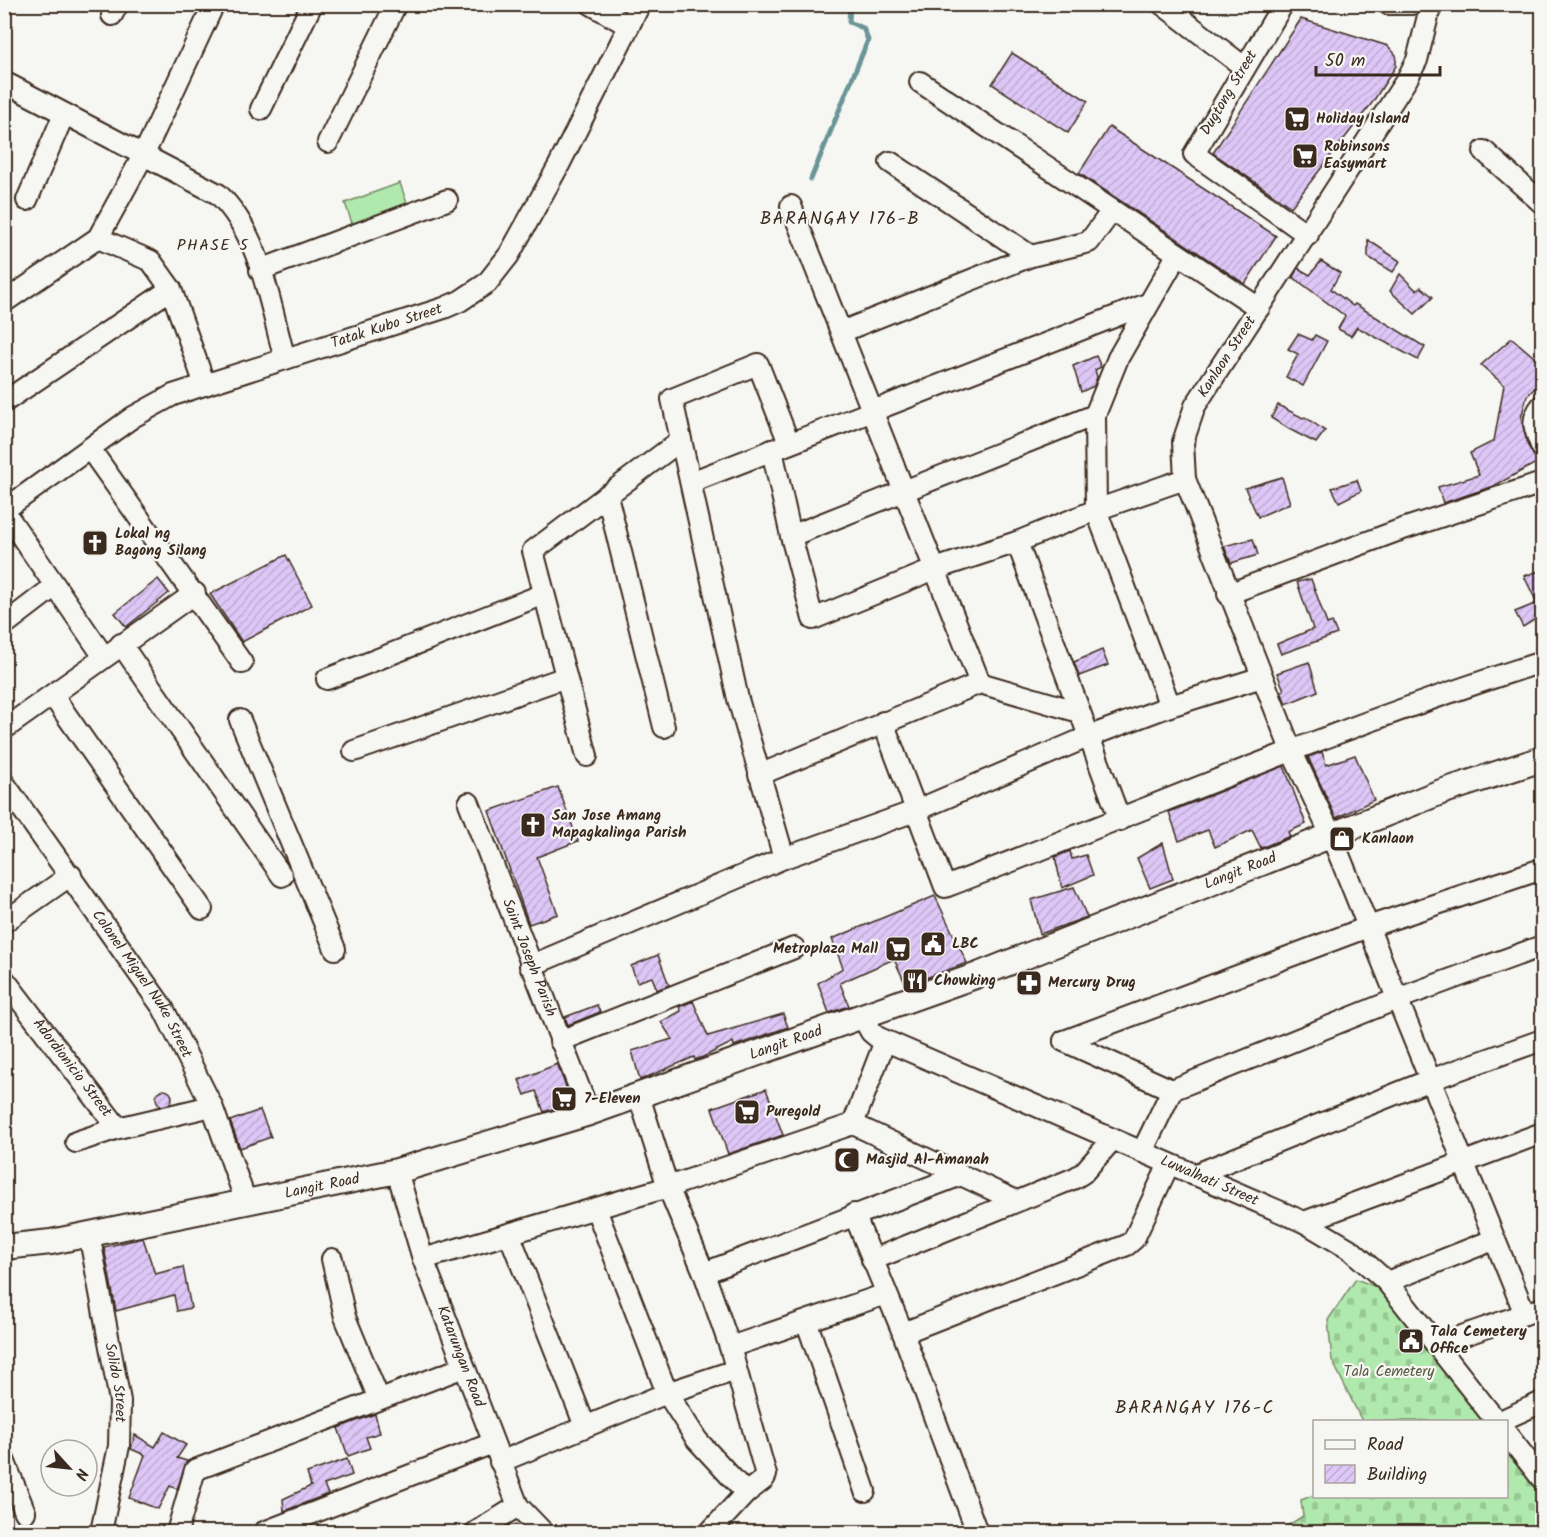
<svg xmlns="http://www.w3.org/2000/svg" width="1547" height="1537" viewBox="0 0 1547 1537" font-family="Kalam,sans-serif">
<style>
.cemetery{fill:url(#cemetery-stones);stroke:#768a66;stroke-width:1.5}
.park{fill:#b0e9ad;stroke:#768a66;stroke-width:1.5}
.lines{fill:none;stroke-linecap:round;stroke-linejoin:round}
.stream{stroke:#6b9496;stroke-width:5}
.building{fill:url(#building-hatch);stroke:#3b2a1e;stroke-width:1.5}
.minor-casing{stroke:#3b2a1e;stroke-width:24}
.major-casing{stroke:#3b2a1e;stroke-width:28}
.minor{stroke:#f6f6f2;stroke-width:20}
.major{stroke:#f6f6f2;stroke-width:24}
.labels{text-anchor:middle;dominant-baseline:central;stroke-width:4.5;stroke-linejoin:round;paint-order:stroke}
.street-label{font-size:15px;fill:#3b2a1e;stroke:#f6f6f2}
.poi-label{font-size:15px;font-weight:bold;fill:#3b2a1e;stroke:#f6f6f2;text-anchor:start}
.park-label{font-size:15px;fill:#585a42;stroke:#f6f6f2}
.neighbourhood-label{font-size:16px;letter-spacing:1.5px;fill:#3b2a1e;stroke:#f6f6f2}
.quarter-label{font-size:18px;letter-spacing:1.5px;fill:#3b2a1e;stroke:#f6f6f2}
</style>
<defs>
<pattern id="cemetery-stones" width="16" height="16" patternUnits="userSpaceOnUse" patternTransform="scale(1.5)"><rect width="16" height="16" fill="#b0e9ad"/><path d="M2 7V4a2 2 0 0 1 4 0v3zM10 15v-3a2 2 0 0 1 4 0v3z" fill="#98c894"/></pattern>
<pattern id="building-hatch" width="6" height="6" patternUnits="userSpaceOnUse" patternTransform="scale(1.5)"><rect width="6" height="6" fill="#ddc7f7"/><path d="M-1 1l2-2M0 6l6-6M5 7l2-2" fill="none" stroke="#bfabd3"/></pattern>
</defs>
<rect width="100%" height="100%" fill="#f6f6f2"/>
<filter id="ink" filterUnits="userSpaceOnUse"><feTurbulence type="fractalNoise" baseFrequency=".0167" numOctaves="2"/><feDisplacementMap in="SourceGraphic" scale="12" xChannelSelector="R" yChannelSelector="G"/><feConvolveMatrix kernelMatrix="1 2 1 2 8 2 1 2 1" color-interpolation-filters="sRGB"/></filter>
<g filter="url(#ink)">
<g class="cemetery">
<path d="M1356 1279 1384 1290 1486 1421H1362L1332 1360 1328 1320Z"/>
<path d="M1507 1448 1542 1495V1532H1283L1284 1528 1303 1516 1301 1500 1314 1495 1506 1496Z"/>
</g>
<path class="park" d="M400 183 409 209 354 229 345 203Z"/>
<g class="lines">
<path class="stream" d="M811 179 868 40 863 28 849 22 850 4"/>
</g>
<g class="building">
<path d="M1301 19 1388 46 1396 55V66L1372 103 1291 207 1213 153Z"/>
<path d="M1012 53 1088 101 1068 133 992 84Z"/>
<path d="M1109 127 1276 236 1245 284 1079 173Z"/>
<path d="M1368 240 1400 261 1393 272 1368 257Z"/>
<path d="M1321 261 1340 273 1331 289 1353 306 1355 304 1425 347 1418 360 1357 327 1351 336 1338 329 1345 316 1293 277 1298 268 1310 275Z"/>
<path d="M1400 274 1416 290 1421 287 1433 297 1415 314 1390 291Z"/>
<path d="M1298 334 1312 340 1315 335 1327 341 1303 386 1286 377 1298 354 1288 349Z"/>
<path d="M1512 338 1542 364V372L1536 378 1540 383 1527 396 1521 418 1528 446 1538 462 1494 486 1443 503 1438 487 1479 475 1470 453 1494 441 1504 385 1481 365Z"/>
<path d="M1096 356 1101 367 1095 370 1097 377 1094 386 1081 392 1073 366Z"/>
<path d="M1278 405 1303 418 1305 417 1325 431 1316 443 1289 429 1271 418Z"/>
<path d="M1282 477 1290 503 1258 517 1245 488Z"/>
<path d="M1357 480 1361 491 1339 502 1332 488Z"/>
<path d="M1253 539 1258 555 1231 563 1224 546Z"/>
<path d="M286 555 312 605 242 642 210 594Z"/>
<path d="M1542 570V615L1523 627 1515 612 1537 603 1524 576Z"/>
<path d="M158 579 169 593 126 627 115 613Z"/>
<path d="M1311 579 1327 624 1332 622 1337 634 1281 654 1277 644 1313 629 1297 582Z"/>
<path d="M1102 650 1108 665 1079 676 1074 662Z"/>
<path d="M1309 662 1318 691 1286 704 1281 691 1284 690 1277 673Z"/>
<path d="M1322 752 1326 765 1355 755 1374 800 1336 818 1308 757Z"/>
<path d="M1284 766 1306 824 1288 832 1290 836 1261 848 1252 830 1215 847 1208 830 1179 841 1169 812Z"/>
<path d="M558 787 578 841 537 857 558 914 529 924 489 811Z"/>
<path d="M1163 843 1173 879 1150 888 1137 858Z"/>
<path d="M1070 851 1072 859 1086 855 1093 875 1062 888 1055 857Z"/>
<path d="M1074 887 1087 917 1040 934 1031 900Z"/>
<path d="M935 896 967 963 906 985 894 959 840 983 849 1006 829 1013 818 983 843 968 832 939Z"/>
<path d="M658 955 669 985 657 990 652 977 637 982 631 966Z"/>
<path d="M693 1001 708 1036 783 1014 788 1027 734 1046 733 1042 703 1057 695 1060 694 1057 640 1080 632 1051 672 1039 661 1022 681 1011 679 1007Z"/>
<path d="M597 1005 600 1012 568 1025 565 1017Z"/>
<path d="M557 1064 572 1102 544 1112 536 1091 525 1095 519 1080Z"/>
<path d="M766 1089 783 1135 728 1154 712 1108Z"/>
<circle cx="164" cy="1098" r="8"/>
<path d="M260 1110 271 1137 240 1148 230 1121Z"/>
<path d="M143 1238 155 1274 183 1267 191 1308 177 1311 174 1295 116 1311 104 1247Z"/>
<path d="M375 1414 380 1433 366 1437 370 1448 348 1456 338 1428Z"/>
<path d="M164 1432 186 1445 177 1458 187 1461 177 1489 170 1486 158 1509 129 1498 145 1455 131 1449 135 1435 155 1447Z"/>
<path d="M347 1459 352 1475 324 1485 328 1494 284 1511 283 1499 311 1486 307 1473Z"/>
</g>
<g class="lines">
<g class="minor-casing">
<g id="minor">
<path d="M591 4 629 26"/>
<path d="M1162 4 1244 67"/>
<path d="M1283 4 1194 154 1308 235"/>
<path d="M1388 4H1412"/>
<path d="M1431 4 1417 60 1407 79 1195 406 1183 442 1185 479 1291 750 1331 835 1525 1314"/>
<path d="M112 15 118 4"/>
<path d="M4 82 218 194C261 235 269 303 285 359"/>
<path d="M920 82 1259 308"/>
<path d="M261 109 312 4"/>
<path d="M328 142 396 4"/>
<path d="M1484 151 1542 203"/>
<path d="M890 162 1031 256"/>
<path d="M27 200 64 114"/>
<path d="M791 206 980 683"/>
<path d="M98 238 151 261 171 289 205 385"/>
<path d="M260 270 447 200"/>
<path d="M4 302 98 238 144 154 214 4"/>
<path d="M841 332 1031 256 1089 242 1111 212"/>
<path d="M4 402 171 289"/>
<path d="M1542 405C1529 421 1535 430 1542 448"/>
<path d="M90 449 242 663"/>
<path d="M772 450 791 536 813 619 935 569 1017 542 1096 510 1185 479"/>
<path d="M691 482 1147 304"/>
<path d="M607 495 664 727"/>
<path id="s1" d="M4 510 133 417 173 395 444 308 460 301 487 283 509 255 559 165 640 4"/>
<path d="M4 511 104 657"/>
<path d="M791 536 1095 415"/>
<path d="M1017 542 1120 820"/>
<path d="M1228 594 1397 531 1542 483"/>
<path d="M4 625 55 586"/>
<path d="M121 644 282 876"/>
<path d="M327 679 544 594"/>
<path d="M53 696 202 909"/>
<path d="M1170 706 1096 510 1095 415 1118 358 1177 255"/>
<path d="M240 720 335 949"/>
<path d="M883 722 945 887C1144 811 1339 726 1542 662"/>
<path d="M4 729 195 593"/>
<path d="M354 751 566 677"/>
<path d="M587 756 533 551 681 440"/>
<path d="M759 775 980 683 1079 712"/>
<path id="s2" d="M4 783 163 1008 212 1106 246 1202"/>
<path id="s3" d="M469 803 589 1113"/>
<path d="M784 858 738 699 672 399 758 364 789 443"/>
<path d="M4 922 71 875"/>
<path d="M530 966 784 858 915 811 1090 736 1170 706 1262 677"/>
<path id="s4" d="M4 979 118 1128"/>
<path id="s5" d="M863 1018 871 1032 877 1037 1304 1222 1351 1250 1387 1282 1497 1422"/>
<path d="M560 1041 794 948"/>
<path d="M1064 1041 1368 927 1542 869"/>
<path d="M1064 1041 1172 1090"/>
<path d="M639 1096 668 1187 704 1273 730 1347 766 1475 764 1479 746 1493 710 1532"/>
<path d="M853 1124 885 1041"/>
<path d="M76 1142 118 1128 212 1106"/>
<path d="M1142 1152 1172 1090 1397 999 1542 946"/>
<path id="s6" d="M397 1171 423 1259 518 1506 543 1532"/>
<path d="M1194 1175 1430 1080 1542 1040"/>
<path d="M596 1209 667 1393 697 1440 746 1493"/>
<path d="M854 1214 903 1333 977 1532"/>
<path d="M1304 1222 1542 1133"/>
<path id="s7" d="M89 1233 120 1401 119 1446 101 1532"/>
<path d="M510 1236 585 1426"/>
<path d="M332 1259 345 1317 379 1399"/>
<path d="M423 1259 668 1187 853 1124 1014 1200"/>
<path d="M872 1260 1075 1178 1083 1173 1113 1139"/>
<path d="M704 1273 961 1175"/>
<path d="M1387 1282 1493 1240"/>
<path d="M807 1323 865 1491"/>
<path d="M903 1333 1127 1245 1134 1239 1169 1164"/>
<path d="M1436 1345 1542 1308"/>
<path d="M730 1347 886 1294"/>
<path d="M1498 1422 1542 1402"/>
<path d="M1506 1433 1542 1479"/>
<path d="M4 1460 25 1512"/>
<path d="M500 1462 667 1393 736 1370"/>
<path d="M177 1532 195 1470 464 1367"/>
<path d="M264 1532 493 1443"/>
<path d="M476 1532 518 1506"/>
</g>
</g>
<g class="major-casing">
<g id="major">
<path id="s8" d="M4 1247 51 1242 397 1171 589 1113 978 975 1441 792 1542 759"/>
</g>
</g>
<use href="#minor" class="minor"/>
<use href="#major" class="major"/>
</g>
</g>
<defs>
<g id="supermarket-square" transform="scale(1.35)"><rect x="-9" y="-9" width="18" height="18" rx="4" fill="#3b2a1e" stroke="#f6f6f2"/><path d="M-6-5.5h2.5l.6 2H6L4.5 2H-2.5L-4.4-4H-6ZM-1.5 3.2a1.3 1.3 0 1 0 .1 0ZM3 3.2a1.3 1.3 0 1 0 .1 0Z" fill="#fff"/></g>
<g id="church-square" transform="scale(1.35)"><rect x="-9" y="-9" width="18" height="18" rx="4" fill="#3b2a1e" stroke="#f6f6f2"/><path d="M-1.2-6h2.4v3.5h3.3v2.4h-3.3V6h-2.4V-.1h-3.3v-2.4h3.3Z" fill="#fff"/></g>
<g id="shop-square" transform="scale(1.35)"><rect x="-9" y="-9" width="18" height="18" rx="4" fill="#3b2a1e" stroke="#f6f6f2"/><path d="M-5-2.5h2.3a2.7 3.5 0 0 1 5.4 0H5L5.5 6h-11ZM-1.5-2.5h3a1.5 2.3 0 0 0-3 0Z" fill="#fff"/></g>
<g id="civic-square" transform="scale(1.35)"><rect x="-9" y="-9" width="18" height="18" rx="4" fill="#3b2a1e" stroke="#f6f6f2"/><path d="M-.6-6.5H3V-4.5H.6V-3L4-1V1h2V6H-6V1h2V-1L-.6-3ZM-1.2 2.5V6h2.4V2.5Z" fill="#fff"/></g>
<g id="restaurant-square" transform="scale(1.35)"><rect x="-9" y="-9" width="18" height="18" rx="4" fill="#3b2a1e" stroke="#f6f6f2"/><path d="M-5-6h1v4h1v-4h1v4h1v-4h1v5L-1.5 .5V6h-2V.5L-5-1ZM5-6V6H3V1.5H1.5Q1.5-4 5-6Z" fill="#fff"/></g>
<g id="pharmacy-square" transform="scale(1.35)"><rect x="-9" y="-9" width="18" height="18" rx="4" fill="#3b2a1e" stroke="#f6f6f2"/><path d="M-2-6h4v4h4v4h-4v4h-4v-4h-4v-4h4Z" fill="#fff"/></g>
<g id="mosque-square" transform="scale(1.35)"><rect x="-9" y="-9" width="18" height="18" rx="4" fill="#3b2a1e" stroke="#f6f6f2"/><path d="M3.5-4.9A6 6 0 1 0 3.5 4.9A5 5 0 1 1 3.5-4.9Z" fill="#fff"/></g>
</defs>
<g fill-rule="evenodd">
<use href="#supermarket-square" x="1297" y="119"/>
<use href="#supermarket-square" x="1305" y="156"/>
<use href="#church-square" x="95" y="543"/>
<use href="#church-square" x="533" y="825"/>
<use href="#shop-square" x="1342" y="839"/>
<use href="#civic-square" x="933" y="944"/>
<use href="#supermarket-square" x="898" y="949"/>
<use href="#restaurant-square" x="915" y="981"/>
<use href="#pharmacy-square" x="1029" y="983"/>
<use href="#supermarket-square" x="564" y="1099"/>
<use href="#supermarket-square" x="747" y="1112"/>
<use href="#mosque-square" x="847" y="1160"/>
<use href="#civic-square" x="1411" y="1341"/>
</g>
<g class="labels">
<g class="street-label">
<text transform="translate(1229 93) rotate(-59)">Dugtong Street</text>
<text stroke="none"><textPath href="#s1" startOffset="429">Tatak Kubo Street</textPath></text>
<text transform="translate(1227 357) rotate(-57)">Kanlaon Street</text>
<text stroke="none"><textPath href="#s8" startOffset="1296">Langit Road</textPath></text>
<text stroke="none"><textPath href="#s3" startOffset="166">Saint Joseph Parish</textPath></text>
<text stroke="none"><textPath href="#s2" startOffset="244">Colonel Miguel Nuke Street</textPath></text>
<text stroke="none"><textPath href="#s8" startOffset="810">Langit Road</textPath></text>
<text stroke="none"><textPath href="#s4" startOffset="112">Adordionicio Street</textPath></text>
<text stroke="none"><textPath href="#s5" startOffset="386">Luwalhati Street</textPath></text>
<text stroke="none"><textPath href="#s8" startOffset="324">Langit Road</textPath></text>
<text stroke="none"><textPath href="#s6" startOffset="196">Katarungan Road</textPath></text>
<text stroke="none"><textPath href="#s7" startOffset="152">Solido Street</textPath></text>
</g>
<g class="poi-label">
<text x="1316" y="119">Holiday Island</text>
<text x="1324" y="147">Robinsons<tspan x="1324" dy="17">Easymart</tspan></text>
<text x="115" y="534">Lokal ng<tspan x="115" dy="17">Bagong Silang</tspan></text>
<text x="552" y="816">San Jose Amang<tspan x="552" dy="17">Mapagkalinga Parish</tspan></text>
<text x="1362" y="839">Kanlaon</text>
<text x="952" y="944">LBC</text>
<text x="878" y="949" text-anchor="end">Metroplaza Mall</text>
<text x="934" y="981">Chowking</text>
<text x="1048" y="983">Mercury Drug</text>
<text x="584" y="1099">7-Eleven</text>
<text x="766" y="1112">Puregold</text>
<text x="866" y="1160">Masjid Al-Amanah</text>
<text x="1430" y="1332">Tala Cemetery<tspan x="1430" dy="17">Office</tspan></text>
</g>
<g class="park-label">
<text x="1389" y="1372">Tala Cemetery</text>
</g>
<g class="neighbourhood-label">
<text x="213" y="245">PHASE 5</text>
</g>
<g class="quarter-label">
<text x="840" y="219">BARANGAY 176-B</text>
<text x="1195" y="1408">BARANGAY 176-C</text>
</g>
</g>
<rect width="1547" height="1537" fill="none" stroke="#f6f6f2" stroke-width="24"/>
<rect x="12" y="12" width="1523" height="1513" fill="none" stroke="#3b2a1e" stroke-width="2" filter="url(#ink)"/>
<rect x="1313" y="1420" width="195" height="78" fill="#f6f6f2" stroke="#aba49d" stroke-width="1.5"/>
<rect x="1325" y="1440" width="30" height="9" fill="#f6f6f2" stroke="#aba49d" stroke-width="1.5"/>
<text x="1367" y="1450" font-size="18" fill="#3b2a1e">Road</text>
<rect x="1325" y="1465" width="30" height="18" fill="url(#building-hatch)" stroke="#aba49d" stroke-width="1.5"/>
<text x="1367" y="1480" font-size="18" fill="#3b2a1e">Building</text>
<g transform="translate(69 1468) rotate(117)"><circle r="28" fill="#f6f6f2" stroke="#aba49d" stroke-width="1.5"/>
<path d="M0-4.5L10 22L0 15L-10 22Z" fill="#3b2a1e"/>
<text y="-9" font-size="16" font-weight="bold" text-anchor="middle" fill="#3b2a1e">N</text>
</g>
<path d="M1316 66v9h124v-9" fill="none" stroke="#3b2a1e" stroke-width="3"/>
<text x="1325" y="66" font-size="18" fill="#3b2a1e" stroke="#f6f6f2" stroke-width="4.5" paint-order="stroke">50 m</text>
</svg>
